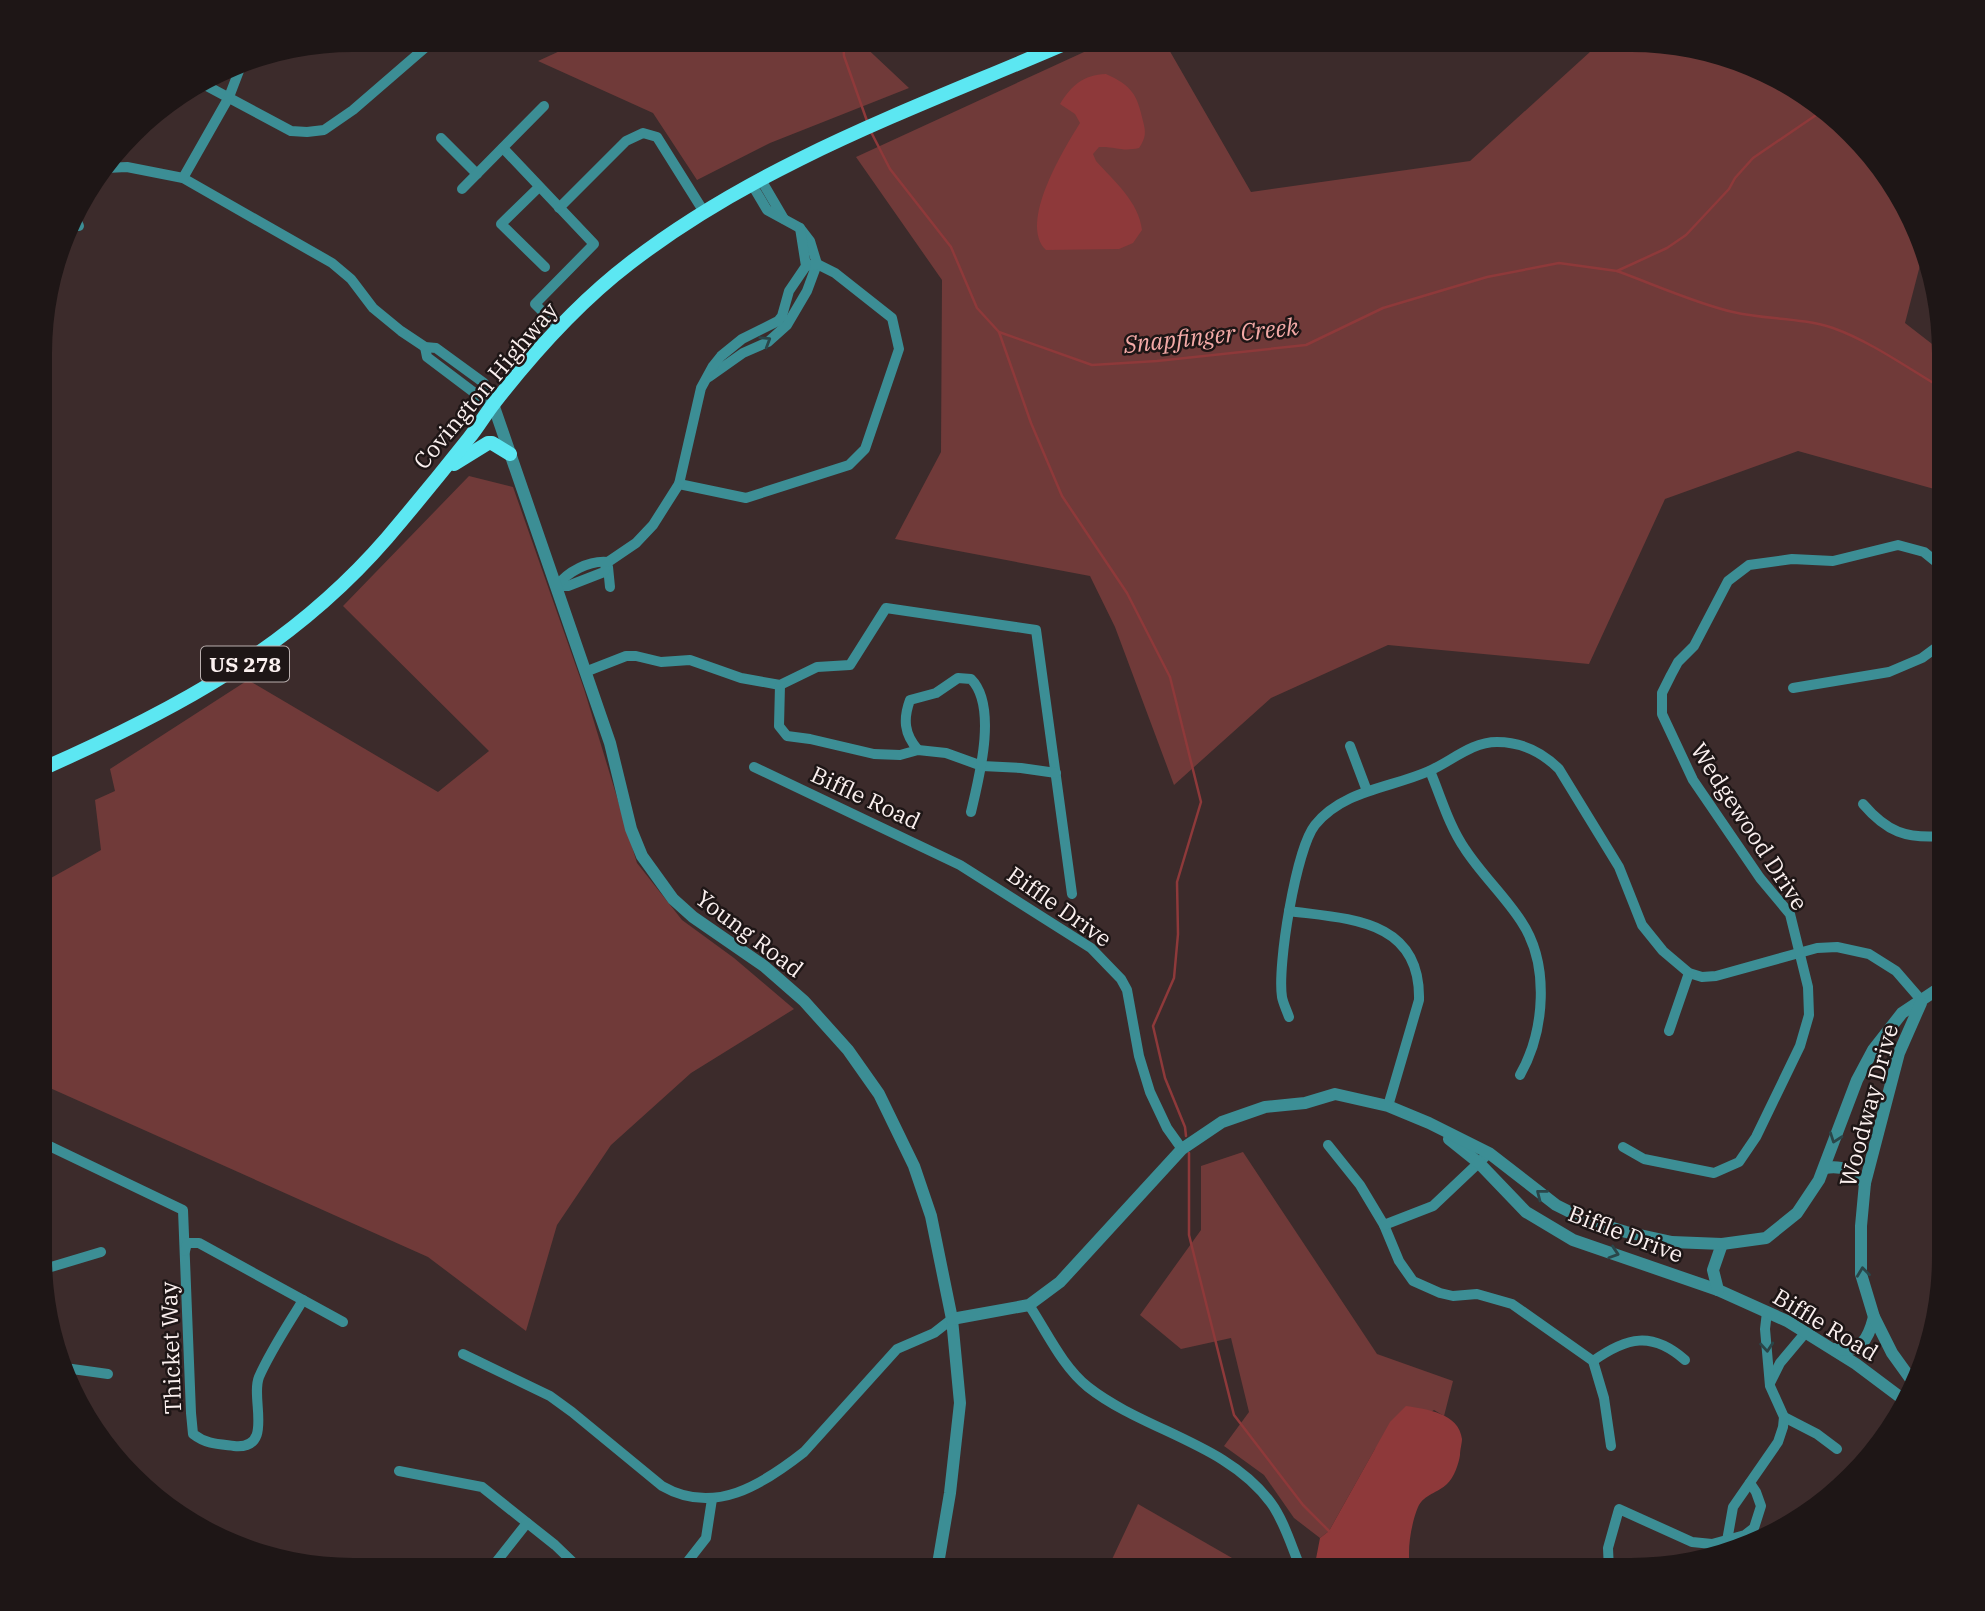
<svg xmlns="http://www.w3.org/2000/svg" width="1985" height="1611" viewBox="0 0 1985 1611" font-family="'IBM Plex Serif',serif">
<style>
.green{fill:#703a39}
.water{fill:#8e393a}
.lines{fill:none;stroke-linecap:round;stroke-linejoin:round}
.stream{stroke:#8e393a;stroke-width:2.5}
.minor{stroke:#3c8e95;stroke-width:10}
.tertiary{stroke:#3c8e95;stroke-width:12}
.primary{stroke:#5ce7f2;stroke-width:14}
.oneway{stroke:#2a4649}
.labels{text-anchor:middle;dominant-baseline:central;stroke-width:5;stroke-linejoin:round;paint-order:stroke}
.shield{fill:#1e1616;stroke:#b9afae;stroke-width:2}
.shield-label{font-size:21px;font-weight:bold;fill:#fbf0ef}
.street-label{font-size:23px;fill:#fbf0ef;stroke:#1e1616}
.water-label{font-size:24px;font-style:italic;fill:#f4aaa7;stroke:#1e1616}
</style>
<rect width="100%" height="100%" fill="#3c2b2b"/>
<g class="green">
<path d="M584 40 859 41 909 88 770 143 697 180 653 113 538 61Z"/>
<path d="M1108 41H1164L1251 192 1470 161 1602 41H1651L1752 64 1853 132 1921 233 1924 250 1905 323 1945 354V492L1798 451 1665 499 1589 664 1388 645 1271 698 1174 785 1115 627 1090 576 895 539 941 452 942 280 856 157Z"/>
<path d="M469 476 513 487 584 689 637 863 682 920 734 958 794 1009 691 1073 611 1145 557 1225 526 1331 428 1257 41 1084 42 883 101 850 95 800 115 791 110 769 248 680 438 792 489 751 343 606Z"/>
<path d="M1243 1152 1377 1354 1453 1381 1444 1416 1434 1410 1375 1449 1329 1531 1320 1538 1294 1518 1264 1475 1224 1446 1249 1412 1231 1338 1181 1349 1140 1315 1201 1230V1166Z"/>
<path d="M1138 1504 1239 1562 1236 1571 1107 1570Z"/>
</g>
<g class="water">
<path d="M1106 74C1132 86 1137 94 1143 121 1146 132 1146 138 1139 148 1121 152 1115 146 1099 147L1093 154 1096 161C1114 181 1139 202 1142 230L1133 243 1119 249 1046 250C1018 223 1064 149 1080 123L1075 114 1060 104C1072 85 1083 75 1106 74Z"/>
<path d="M1406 1406C1426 1409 1459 1413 1462 1439 1462 1443 1460 1450 1460 1455 1459 1463 1454 1478 1447 1484 1438 1493 1424 1494 1418 1507 1411 1524 1406 1553 1411 1571H1318L1315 1564 1320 1538 1329 1531 1390 1422Z"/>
</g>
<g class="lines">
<g class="stream">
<path d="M843 40 844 56 867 121"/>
<path d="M870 130 890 169 951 247 977 308 999 332 1092 365 1157 361 1306 345 1383 308 1487 277 1559 263 1617 271 1667 248 1686 235 1729 189 1735 178 1753 158 1822 111"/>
<path d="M1617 271C1653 284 1697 304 1733 312 1766 320 1800 317 1833 328 1872 342 1909 369 1945 390"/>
<path d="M999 332 1031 423 1062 496 1127 593 1170 677 1201 802 1177 882 1178 934 1174 978 1153 1026 1165 1078 1185 1127 1186 1136"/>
<path d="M1189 1153V1235L1234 1415 1303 1505 1329 1531"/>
</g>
<g class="minor">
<path d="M205 85 291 131 307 132 324 130 353 110 434 40"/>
<path d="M441 138 477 174"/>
<path d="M503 148 594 244 535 304 559 328"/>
<path d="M106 168 127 167 183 178 332 263 351 279 373 308 401 331 425 347 436 348 484 383 493 404"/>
<path d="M183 178 229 97 242 63"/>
<path d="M760 178 784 219"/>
<path d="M539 187 501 224 545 267"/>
<path d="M462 189 544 106"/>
<path d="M559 208 626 141 643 133 657 137 704 212"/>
<path d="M75 217 79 226"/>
<path d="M425 347 427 357 476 394 493 404"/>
<path d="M709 377 743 353 768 342 787 325 807 291 817 264 810 241 800 228 767 210 751 183"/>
<path d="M679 484 746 498 849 465 865 449 899 349 892 318 835 273 817 264 806 266"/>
<path d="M608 567 610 587"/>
<path d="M557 586H568L604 572 608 562 636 543 653 525 679 484 701 388 713 366 721 356 742 339 778 321 782 316 789 291 806 266 800 228"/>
<path d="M557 586C567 572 589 560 608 562"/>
<path d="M585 672 626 656H636L661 662 690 660 741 678 780 685 817 667 850 665 886 608 1036 630 1072 894"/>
<path d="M780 685 779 726 787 736 810 739 874 754 900 755 918 750 946 753 982 766 1021 768 1056 773"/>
<path d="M1793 688 1889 672 1922 658 1945 641"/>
<path d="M1350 746 1367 791"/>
<path d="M918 750C904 734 903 719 910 700L936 693 958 678 971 679C998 706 979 778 971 812"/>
<path d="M754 767 960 865 1091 948 1121 979 1127 990 1139 1056 1150 1092 1167 1128 1182 1149"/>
<path d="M1430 771C1441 797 1449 826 1465 849 1482 875 1504 895 1521 921 1550 964 1545 1031 1520 1075"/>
<path d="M1863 804C1887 832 1906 839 1943 836"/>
<path d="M1944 843V811"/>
<path d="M1289 911C1349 919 1421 919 1419 1000L1388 1106"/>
<path d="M1289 1017C1287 1011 1283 1003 1282 997 1277 966 1296 849 1315 825 1343 790 1391 788 1429 771 1452 761 1471 742 1497 742 1522 742 1542 752 1559 769L1619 867 1642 925 1663 951 1689 973 1702 977 1716 976 1817 948 1837 947 1869 954 1896 971 1922 1001"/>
<path d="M1669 1031 1689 973"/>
<path d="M41 1142 183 1210 191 1413 193 1434C206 1444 217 1444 234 1446 275 1450 250 1399 259 1377 271 1350 288 1325 303 1300"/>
<path d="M1328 1145 1360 1185 1384 1225 1399 1261 1413 1281 1440 1293 1453 1296 1477 1294 1512 1304 1593 1361 1604 1398 1611 1446"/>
<path d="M1623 1147 1644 1159 1714 1173 1739 1162 1756 1137 1800 1046 1809 1015 1808 987 1790 914 1760 878 1693 780 1662 714V693L1671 675 1678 662 1694 646 1728 581 1749 565 1792 559 1833 561 1898 545 1924 552 1945 569"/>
<path d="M1384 1225 1433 1206 1489 1153"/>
<path d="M185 1251 187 1243H199L343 1322"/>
<path d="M1944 1264 1941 1257 1944 1209"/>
<path d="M41 1270 101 1252"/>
<path d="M1029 1305C1047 1332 1062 1366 1088 1387 1144 1431 1227 1443 1271 1503 1285 1522 1292 1549 1302 1571"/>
<path d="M463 1354 550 1396 572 1412 662 1486C714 1516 762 1485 804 1452L897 1349 934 1333 952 1319"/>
<path d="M1593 1361C1627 1337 1652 1331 1685 1360"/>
<path d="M65 1368 108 1374"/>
<path d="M1770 1383 1780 1363 1806 1332"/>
<path d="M1784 1417 1817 1434 1837 1449"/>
<path d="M399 1471 482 1487 555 1545 581 1570"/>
<path d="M1725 1552 1733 1507 1778 1442 1783 1427 1784 1417 1770 1386 1765 1329 1767 1312"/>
<path d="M493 1566 527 1523"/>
<path d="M681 1570 706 1538 712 1499"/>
<path d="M1609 1571 1608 1548 1619 1509 1692 1542 1712 1544 1745 1535 1754 1528 1761 1506 1756 1492 1750 1483"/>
</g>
<g class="tertiary">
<path d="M493 404 610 743 631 829 642 856 673 899 693 917 764 966 804 1001 848 1050 879 1094 914 1166 931 1216 952 1319 960 1403 950 1493 937 1570"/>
<path d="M1449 1139 1479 1163 1526 1212 1573 1240 1718 1290 1787 1321 1856 1364 1908 1403"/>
<path d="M1825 1168C1844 1165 1851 1171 1865 1183"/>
<path d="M1718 1290 1713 1270 1722 1244"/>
<path d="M952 1319 1029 1305 1060 1282 1182 1149 1222 1122 1265 1107 1305 1103 1335 1094 1388 1106 1429 1123 1489 1153 1556 1205 1586 1220 1626 1232 1672 1242 1722 1244 1766 1238 1797 1213 1819 1180 1857 1080 1873 1050 1902 1013 1944 985"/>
<path d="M1835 1349C1861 1353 1868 1340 1874 1317"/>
<path d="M1915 1385 1892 1353 1874 1317 1861 1274V1226L1865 1183 1899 1053 1921 1003"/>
</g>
<g class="primary">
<path d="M454 464 488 443H492L510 454"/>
<path d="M42 769C173 711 291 649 387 538 415 505 442 472 469 438 478 427 486 413 495 402 534 352 579 302 630 263 762 161 919 107 1071 41"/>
</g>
</g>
<defs><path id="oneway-chevron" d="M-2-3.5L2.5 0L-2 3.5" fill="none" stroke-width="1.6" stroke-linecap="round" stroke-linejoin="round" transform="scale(1.75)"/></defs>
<g class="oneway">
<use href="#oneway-chevron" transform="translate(766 341) rotate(-32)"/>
<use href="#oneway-chevron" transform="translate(1835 1138) rotate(110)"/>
<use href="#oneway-chevron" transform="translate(1541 1194) rotate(-142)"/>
<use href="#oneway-chevron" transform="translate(1614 1253) rotate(18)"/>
<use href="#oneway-chevron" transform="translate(1863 1272) rotate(-97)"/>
<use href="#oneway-chevron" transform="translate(1767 1347) rotate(85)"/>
</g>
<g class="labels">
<rect class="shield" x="201" y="646.5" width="88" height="35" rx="5"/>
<g class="shield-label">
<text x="245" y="664">US 278</text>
</g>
<g class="street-label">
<text transform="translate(485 385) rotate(-50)">Covington Highway</text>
<text transform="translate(866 797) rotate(25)">Biffle Road</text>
<text transform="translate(1750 826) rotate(57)">Wedgewood Drive</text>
<text transform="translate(1060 906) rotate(35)">Biffle Drive</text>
<text transform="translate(750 933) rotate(37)">Young Road</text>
<text transform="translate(1868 1105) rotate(-75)">Woodway Drive</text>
<text transform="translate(1626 1233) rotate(21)">Biffle Drive</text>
<text transform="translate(1826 1324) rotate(31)">Biffle Road</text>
<text transform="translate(170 1348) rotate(-92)">Thicket Way</text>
</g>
<g class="water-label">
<text transform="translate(1211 335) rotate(-6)">Snapfinger Creek</text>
</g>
</g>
<path d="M0 0H1985V1611H0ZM353 52H1631A301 301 0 0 1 1932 353V1257A301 301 0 0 1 1631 1558H353A301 301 0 0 1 52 1257V353A301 301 0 0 1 353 52Z" fill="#1e1616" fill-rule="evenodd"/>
</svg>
